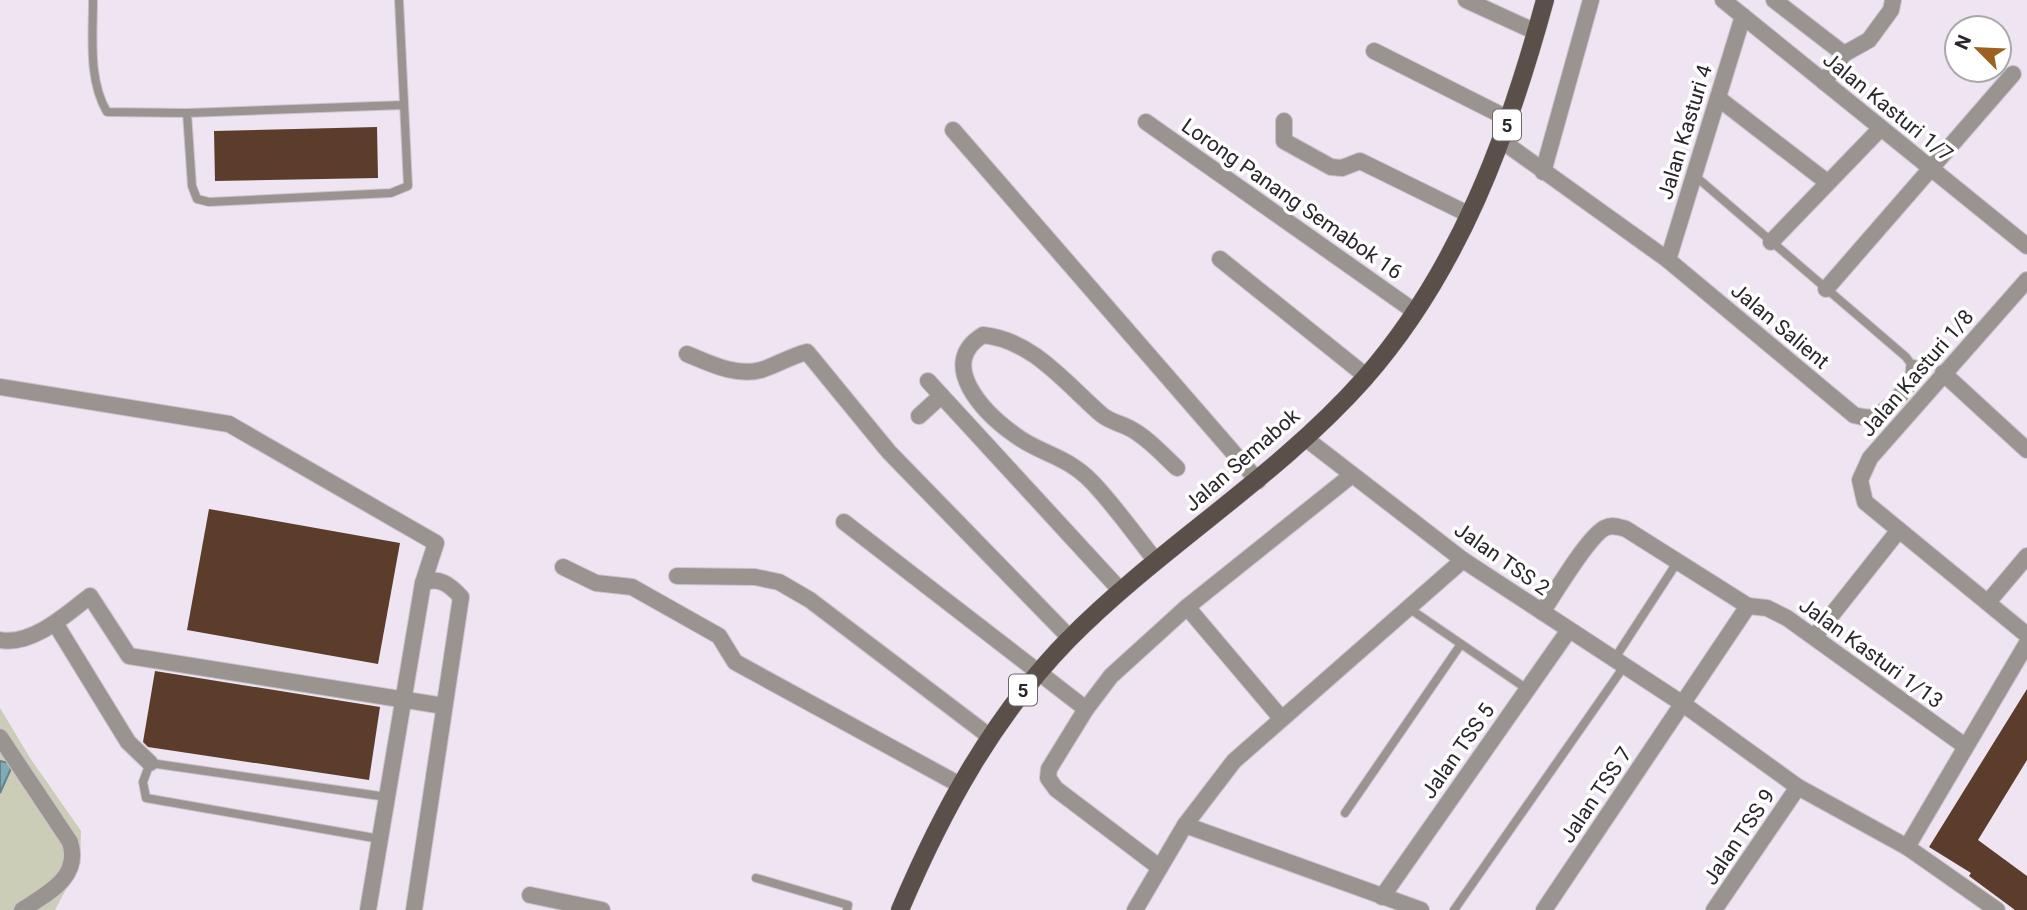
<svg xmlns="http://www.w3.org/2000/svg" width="2027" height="910" viewBox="0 0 2027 910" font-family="Roboto,sans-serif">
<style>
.green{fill:#cbcdb6}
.water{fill:#7dabb6;stroke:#64838c;stroke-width:2}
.building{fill:#5c3d2c}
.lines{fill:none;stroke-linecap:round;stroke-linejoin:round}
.service-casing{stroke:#ccc2cd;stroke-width:10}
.minor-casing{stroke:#ccc2cd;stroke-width:18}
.primary-casing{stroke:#ccc2cd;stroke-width:19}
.service{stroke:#9a9490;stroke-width:8}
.minor{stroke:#9a9490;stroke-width:16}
.primary{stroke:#5a5049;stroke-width:18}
.labels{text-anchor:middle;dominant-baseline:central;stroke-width:7;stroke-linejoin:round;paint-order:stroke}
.shield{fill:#fff;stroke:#6a676b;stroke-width:2}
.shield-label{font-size:19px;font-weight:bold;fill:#2a262b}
.street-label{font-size:21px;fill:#2a262b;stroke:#fff}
</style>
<rect width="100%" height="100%" fill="#efe4f1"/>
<path class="green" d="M0 708 30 758 81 831 80 863 55 910H0Z"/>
<path class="water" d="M0 761 13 764 0 793Z"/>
<g class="building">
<path d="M377 127 378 178 215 181 214 131Z"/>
<path d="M209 509 400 543 378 664 187 630Z"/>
<path d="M155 671 380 707 369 780 148 747 143 742Z"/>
<path d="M2027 689V760L1978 840 2027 876V910H2015L1969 876 1971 873 1929 847Z"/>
</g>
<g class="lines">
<g class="service-casing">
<g id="service">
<path d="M93 0C93 37 88 80 107 112L187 113"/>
<path d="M399 0 408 186 391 193 209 202 197 199 192 186 187 113 403 105"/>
<path d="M1694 175 1906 357 1914 368"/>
<path d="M1410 609 1527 689"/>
<path d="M1615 658 1678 561"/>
<path d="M1345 813 1461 644"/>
<path d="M380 839 146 798 143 782 150 763 387 797"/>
<path d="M756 878 848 905 847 910"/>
<path d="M1454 910 1625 665"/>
</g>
</g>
<g class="minor-casing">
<g id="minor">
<path d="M1466 0 1536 32"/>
<path d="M1723 0 2027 246"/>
<path d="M1774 0 1844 54"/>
<path d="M1374 51 1509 119"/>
<path d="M1824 82 1844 54 1869 40 1891 10 1893 0"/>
<path d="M1718 98 1827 182"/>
<path d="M1284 121V141L1331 167 1342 168 1360 161 1470 215"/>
<path d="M1146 122 1414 311"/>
<path d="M953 130 1258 481"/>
<path d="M1502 141 1668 260 1854 415C1861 417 1869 419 1876 416 1889 409 1916 382 1914 368"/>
<path d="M1543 172 1591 0"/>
<path d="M1771 242 1881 128"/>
<path d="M1220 259 1366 376"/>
<path d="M1668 260 1743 16"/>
<path d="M2027 280 1870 458 1860 480 1865 502 2027 635"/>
<path d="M1826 289 2013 74"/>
<path d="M687 354C709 363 736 377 761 370 777 365 791 356 807 352L889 452 1070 638"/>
<path d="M1943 373 2027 450"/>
<path d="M928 381 1121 591"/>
<path d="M0 387 229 424 436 543 423 583 368 910"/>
<path d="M919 416 941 396"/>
<path d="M1305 438 1463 560 1683 704 1798 787 1907 847 2027 643"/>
<path d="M844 522 1086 709"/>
<path d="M1156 561C1135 535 1115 506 1092 482 1066 455 1040 454 1015 435 984 413 936 364 983 335 1033 340 1066 384 1102 415 1111 422 1122 424 1131 429 1148 438 1163 455 1177 468"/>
<path d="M563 567 596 583 632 587 719 636 735 662 960 785"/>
<path d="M677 576 755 577 779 582 810 600 989 736"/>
<path d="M1989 601 2027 556"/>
<path d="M1748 606 1767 608 1787 618 1965 746"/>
<path d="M1187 607 1281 718"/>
<path d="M1542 612C1554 595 1588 536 1605 528 1612 524 1619 527 1626 529L1748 606"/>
<path d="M55 623 128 742 150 763"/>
<path d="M1815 636 1899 530"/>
<path d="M0 640C32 646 67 614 90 596L129 656 444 706"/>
<path d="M0 737 70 842C81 877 48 893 22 910"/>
<path d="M1185 825 1421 910"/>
<path d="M1907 847 1997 910"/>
<path d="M1159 867 1056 789 1048 778 1049 769 1086 709 1111 676 1187 607 1352 475"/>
<path d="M530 895 602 910"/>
<path d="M1382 897 1569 630"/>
<path d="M414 910 461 597C450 585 439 576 423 583"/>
<path d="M1135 910 1185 825 1234 761 1463 560"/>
<path d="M1544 910 1748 606"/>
<path d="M1714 910 1798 787"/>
</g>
</g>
<g class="primary-casing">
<path id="primary" d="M900 910C942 811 993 717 1068 640 1161 546 1276 478 1364 379 1459 271 1508 136 1545 0"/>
</g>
<use href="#service" class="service"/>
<use href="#minor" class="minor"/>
<use href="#primary" class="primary"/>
</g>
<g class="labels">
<g class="shield">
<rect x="1493" y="109.5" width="28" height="31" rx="5"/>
<rect x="1009" y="674.5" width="28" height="31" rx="5"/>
</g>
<g class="shield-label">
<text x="1507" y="125">5</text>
<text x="1023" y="690">5</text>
</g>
<g class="street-label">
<text transform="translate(1888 107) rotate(39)">Jalan Kasturi 1/7</text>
<text transform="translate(1685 132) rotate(-73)">Jalan Kasturi 4</text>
<text transform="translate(1292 199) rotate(35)">Lorong Panang Semabok 16</text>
<text transform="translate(1780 326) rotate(40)">Jalan Salient</text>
<text transform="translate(1917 373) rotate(-49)">Jalan Kasturi 1/8</text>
<text transform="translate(1242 460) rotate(-41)">Jalan Semabok</text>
<text transform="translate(1502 559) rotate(35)">Jalan TSS 2</text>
<text transform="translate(1871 653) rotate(36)">Jalan Kasturi 1/13</text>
<text transform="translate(1458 751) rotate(-55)">Jalan TSS 5</text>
<text transform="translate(1596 795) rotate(-56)">Jalan TSS 7</text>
<text transform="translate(1739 837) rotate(-56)">Jalan TSS 9</text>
</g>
</g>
<g transform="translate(1978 49) rotate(294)"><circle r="33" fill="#ffffff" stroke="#aaa8aa" stroke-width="2"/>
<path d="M0-5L12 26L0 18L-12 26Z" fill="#9c6121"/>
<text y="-10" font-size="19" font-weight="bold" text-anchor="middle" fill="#2a262b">N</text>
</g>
</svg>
